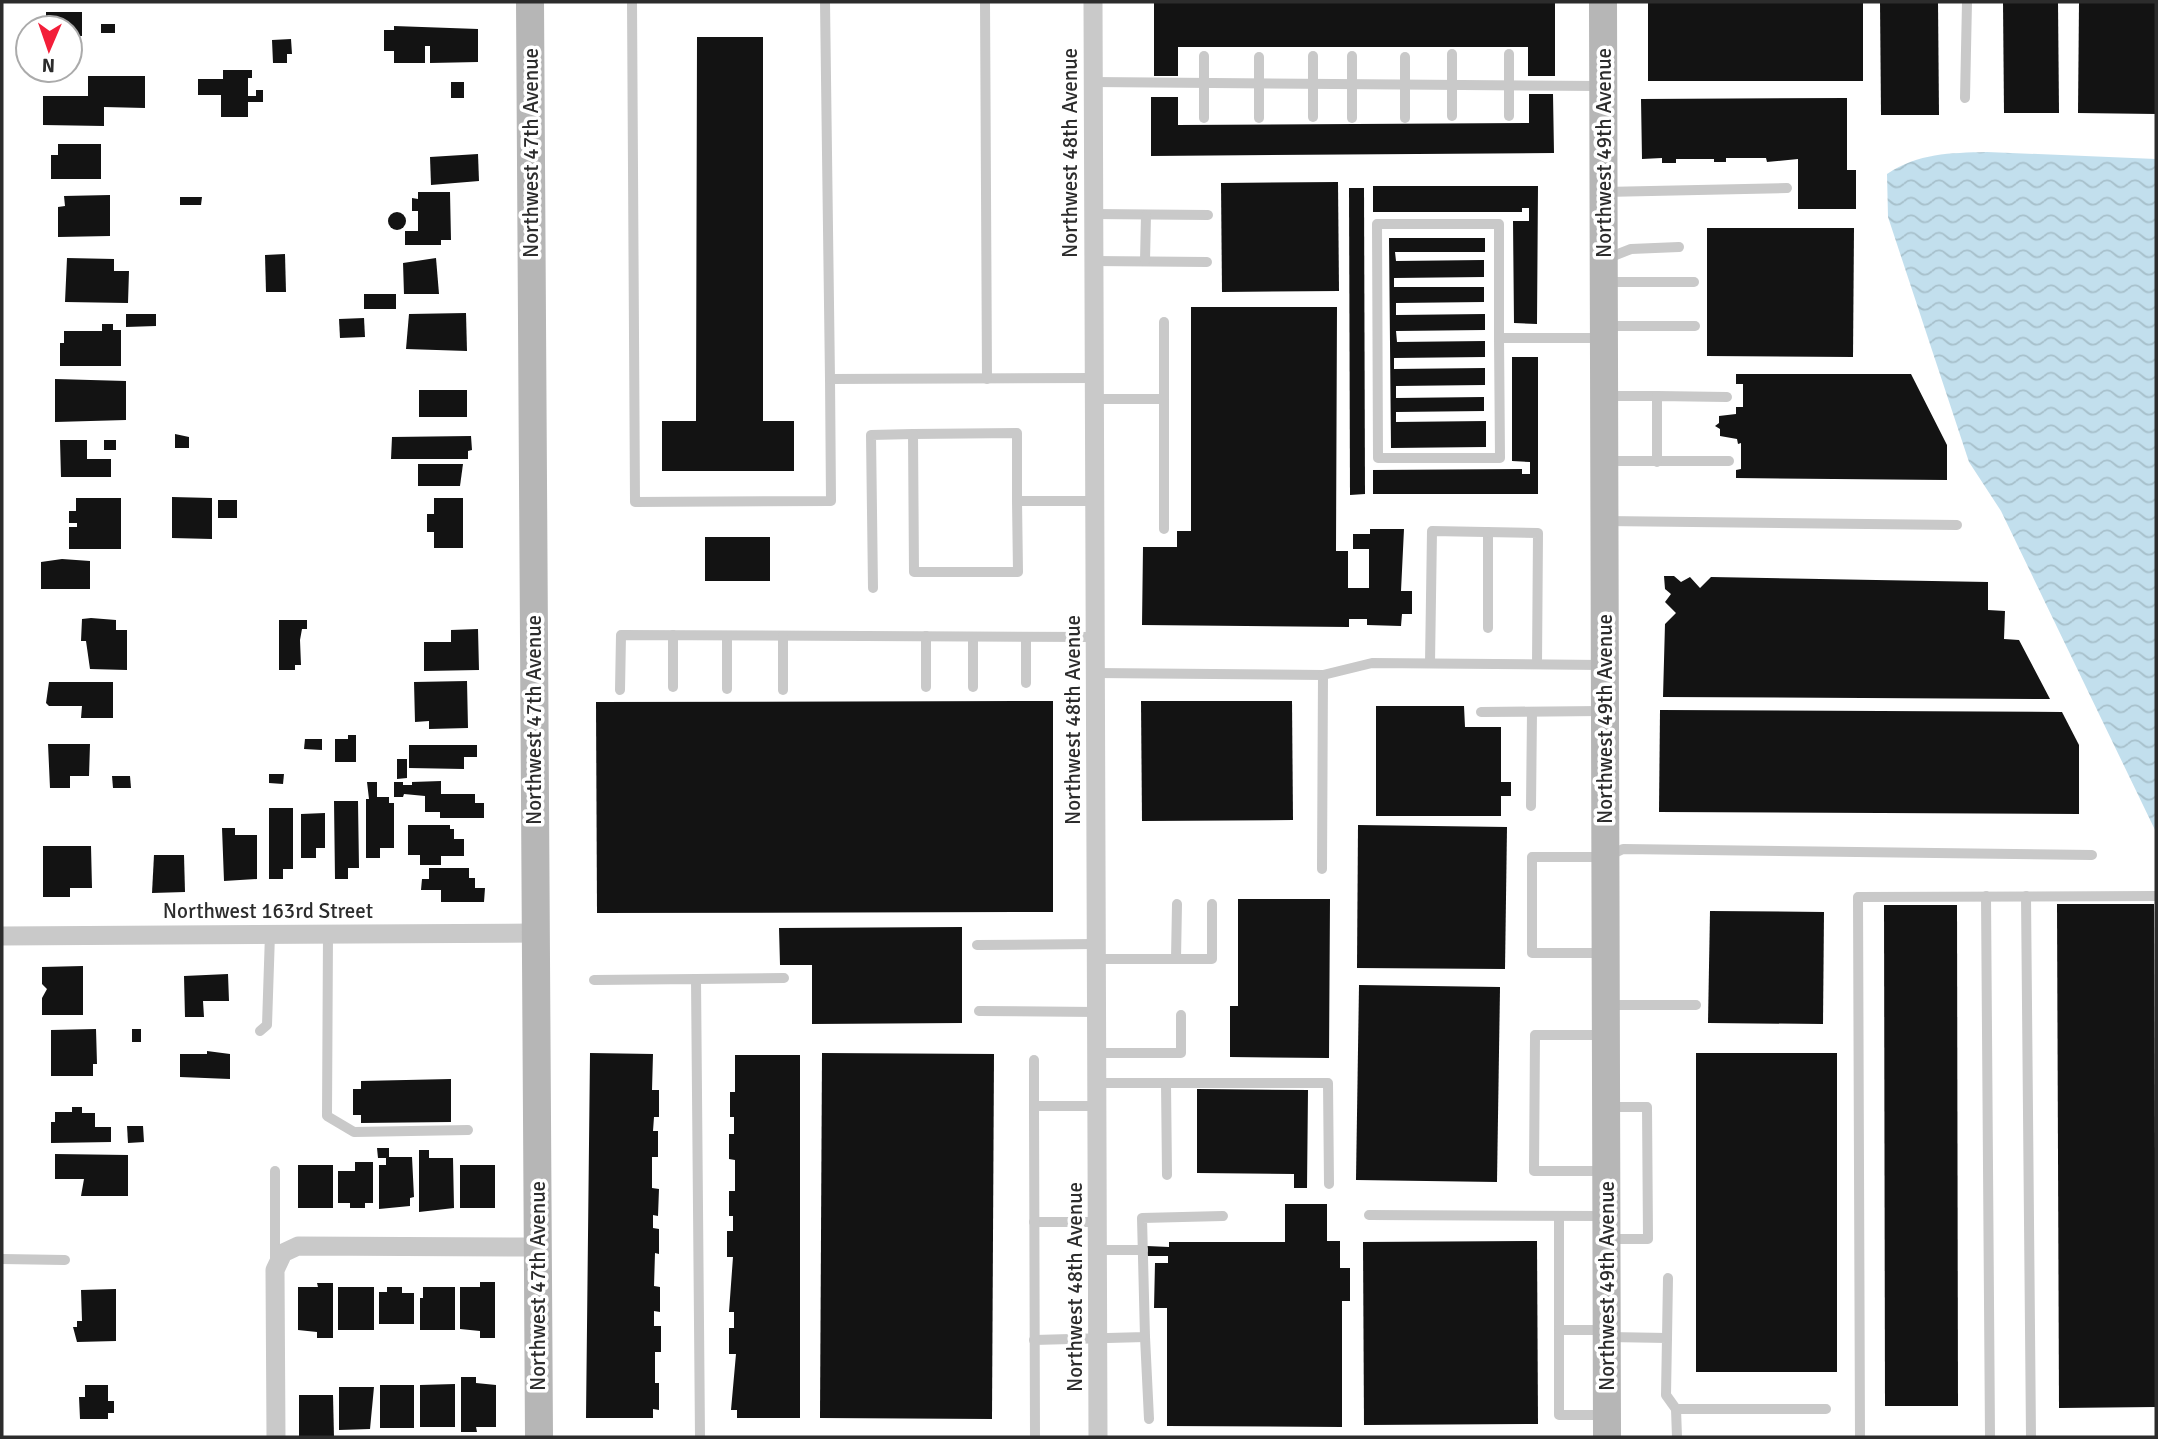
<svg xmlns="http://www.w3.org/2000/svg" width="2158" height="1439" viewBox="0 0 2158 1439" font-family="Signika,sans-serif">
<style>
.water{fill:url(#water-waves)}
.building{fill:#131313}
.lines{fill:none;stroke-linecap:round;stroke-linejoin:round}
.lane{stroke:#c9c9c9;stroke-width:10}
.street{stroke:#c9c9c9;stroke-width:19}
.secondary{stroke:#b6b6b6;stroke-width:28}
.labels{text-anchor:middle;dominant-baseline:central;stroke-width:7;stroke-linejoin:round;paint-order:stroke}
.street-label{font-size:21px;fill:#2c2c2c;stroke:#fff}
</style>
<defs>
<pattern id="water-waves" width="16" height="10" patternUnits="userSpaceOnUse" patternTransform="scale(1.75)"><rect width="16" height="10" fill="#c2dfed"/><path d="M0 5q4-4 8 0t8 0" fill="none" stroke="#a7c0cb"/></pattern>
</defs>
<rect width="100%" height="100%" fill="#fff"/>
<path class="water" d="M1987 152 2156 159V832L2001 511 1969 462 1888 217 1887 174C1919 153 1949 153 1987 152Z"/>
<g class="building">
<path d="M1154 2H1555V76H1528V47H1178V76H1154Z"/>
<rect x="1648" y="2" width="215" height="79"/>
<path d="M1880 2H1938L1939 115H1881Z"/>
<path d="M2003 2H2058L2059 113H2004Z"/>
<path d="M2079 2H2156V114L2078 113Z"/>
<path d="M46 12H82V36H70V28H46Z"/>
<rect x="101" y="24" width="14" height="9"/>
<path d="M394 26 478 29V62L430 63V46H425V63H394V51H384V30H394Z"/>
<path d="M697 37H763V421H794V471H662V421H696Z"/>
<path d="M291 39 292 54H287V63H273L272 40Z"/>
<path d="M223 70H252V78H248V96H256V90H263V102H248V117H221V95H198V79H223Z"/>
<path d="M88 76H145V108L104 107V126L43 125V96H88Z"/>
<rect x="451" y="82" width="13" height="16"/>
<path d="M1529 94H1553L1554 153 1151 156V97H1178V125L1529 123Z"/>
<path d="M1847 98V170H1856V209H1798V159L1767 162 1766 158H1726V162H1714V159H1676V163H1662V158L1642 159 1641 99Z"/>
<path d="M58 144H101V179H51V155H58Z"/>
<path d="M478 154 479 181 431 185 430 157Z"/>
<path d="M1338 182 1339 291 1222 292 1221 183Z"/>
<path d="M1373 186H1538L1537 324 1514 323 1513 221H1529V208H1522V212H1373Z"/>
<path d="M1349 188H1364L1365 494 1350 495Z"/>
<path d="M418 192H450L451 240H441V245H405V231H418V211H412V198L418 199Z"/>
<path d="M110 195V236L58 237V207L65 206 64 196Z"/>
<path d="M180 197H202L201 205H180Z"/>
<circle cx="397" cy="221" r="9"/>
<path d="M1707 228H1854L1853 357 1707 356Z"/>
<path d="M1389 238H1485V252H1395L1396 261 1484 260V277L1394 278V287H1484V302L1396 303V315L1485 314V330L1396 331 1397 342 1485 341V357L1394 358V369L1485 368V385L1396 386V398L1484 397V411L1396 412V422L1486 421V447L1391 448Z"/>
<path d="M285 254 286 292H266L265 255Z"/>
<path d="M67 258 114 259V271H129L128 303 65 302Z"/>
<path d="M436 258 439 294H404L403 263Z"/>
<rect x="364" y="294" width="32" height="15"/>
<path d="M1191 307H1337L1336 551H1348V588H1369V549H1353V534H1370V529H1404L1401 591H1412V614H1402L1401 626 1367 625V619H1349V627L1142 625 1143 547H1177V531H1191Z"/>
<path d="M466 313 467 351 406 349 409 314Z"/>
<path d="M126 314H156V326L126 327Z"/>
<path d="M364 318 365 337 340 338 339 319Z"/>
<path d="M102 324H113V330H121V366H60V343H64V331H102Z"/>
<path d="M1512 357H1538V494H1373V470L1522 469V474H1530V462L1512 461Z"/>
<path d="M1736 374H1911L1947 445V480L1736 478V470L1741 469V443L1738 444 1737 439 1720 436V429L1715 426 1719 423V416L1736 414V407H1743V384H1736Z"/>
<path d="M55 379 126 381V420L55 422Z"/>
<rect x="419" y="390" width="48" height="27"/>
<path d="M175 434 189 437V448H175Z"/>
<path d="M471 436 472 450 468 451V459H391L392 437Z"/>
<path d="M60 440H87V459H111V477H61Z"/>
<rect x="104" y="440" width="12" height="10"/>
<path d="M418 464H463L460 486H418Z"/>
<path d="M172 497 212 498V539L172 538Z"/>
<path d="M76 498H121V549H69V527H77V523H69V511H76Z"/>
<path d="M434 498H463V548H434V532H427V514H434Z"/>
<rect x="218" y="500" width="19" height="18"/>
<rect x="705" y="537" width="65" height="44"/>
<path d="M62 559 90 561V589H41V562Z"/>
<path d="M1664 576H1674L1681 582 1690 577 1700 588 1711 577 1988 582V610L2005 611 2004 639 2019 640 2050 699 1663 697 1665 624 1676 613 1665 602 1671 594 1665 589Z"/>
<path d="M91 618 116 620V630H127V670L90 669 86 641H81L82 619Z"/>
<path d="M279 620H307V629H302L300 640 301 665H295V670H279Z"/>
<path d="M478 629 479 670 424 671V642H451V630Z"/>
<path d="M467 681 468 728 429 729V721L415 722 414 682Z"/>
<path d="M49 682H113V718H81L82 706H49L46 703Z"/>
<path d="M1053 701V912L597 913 596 702Z"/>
<path d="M1141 701H1292L1293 820 1142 821Z"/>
<path d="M1376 706H1464L1465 727H1501V782H1511V796H1501V816H1376Z"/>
<path d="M1660 710 2062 712 2079 745V814L1659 812Z"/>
<path d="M348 735H356V762H335V739H348Z"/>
<path d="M305 739H322V750L304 749Z"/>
<path d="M48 744H90L89 776H70V788H50Z"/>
<path d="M409 745H477V757H464V769L409 768Z"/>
<path d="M397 759H407V778L397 779Z"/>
<path d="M269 774H284L283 784 269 783Z"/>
<path d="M112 776H130L131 788H113Z"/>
<path d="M441 781V794H475V803H484V818H440V812H425V796L404 794 403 797H394V782H403V785H412V782Z"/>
<path d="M367 782H377V797H389V803H394V848H380V858H366V799H369Z"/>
<path d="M334 801H358L359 868H348V879H335Z"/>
<path d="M269 808H293V869H283V879H269Z"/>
<path d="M325 813V848H316V858H301V814Z"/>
<path d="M408 825H450V829H454V839H464V856H441V865H420V855H408Z"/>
<path d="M1358 825 1507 827 1505 969 1357 968Z"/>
<path d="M222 828H235V835H257V879L224 881Z"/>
<path d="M43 846H91L92 888H70V897H43Z"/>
<path d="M154 855H184L185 892 152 893Z"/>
<path d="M429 868H469V878H475V888H485L484 902H441V890H421L422 879H429Z"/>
<path d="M1238 899H1330L1329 1058 1230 1057V1006H1238Z"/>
<path d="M2057 904H2154L2156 1407 2059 1408Z"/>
<path d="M1884 905H1957L1958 1406H1885Z"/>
<path d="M1710 911 1824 912 1823 1024 1708 1023Z"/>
<path d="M962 927V1023L812 1024V965H780L779 928Z"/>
<path d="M83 966V1015H42V998L47 989 42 984V967Z"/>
<path d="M228 974 229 1001H203L204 1017H185L184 976Z"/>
<path d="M1359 985 1500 987 1497 1182 1356 1180Z"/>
<path d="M96 1029 97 1064H93V1076H51V1030Z"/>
<rect x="132" y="1029" width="9" height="13"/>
<path d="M207 1051 230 1054V1079L180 1077V1054H207Z"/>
<path d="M590 1053 653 1054 652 1090H659V1117H654L653 1131H658V1157H652V1188L659 1189 658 1216 653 1215V1228L659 1229V1254L655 1253 654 1286 660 1287V1312L654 1311V1326H661V1352H655V1383H659V1410L653 1409V1418H586Z"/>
<path d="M822 1053 994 1054 992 1419 820 1418Z"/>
<rect x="1696" y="1053" width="141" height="319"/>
<path d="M735 1055H800V1418H737V1410H731L736 1354H729V1328H734V1312H729L733 1257H727V1231H733V1216H729V1191H735V1160L729 1159V1134H734V1117H730V1092H735Z"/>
<path d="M451 1079V1122L361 1123V1115H353V1089H361V1081Z"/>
<path d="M1197 1089 1308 1090 1307 1188H1294V1174L1197 1173Z"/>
<path d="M72 1107H82V1113H95V1127H111V1142L51 1143V1122H55V1112H72Z"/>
<path d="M127 1126H143L144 1142 128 1143Z"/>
<path d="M377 1148H389V1157H412L414 1197 410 1198V1206L379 1209V1165H386V1158H378Z"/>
<path d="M419 1150H429V1158H453L454 1208 419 1212Z"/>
<path d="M55 1154 128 1155V1196H81L84 1179H55Z"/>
<path d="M355 1162H373V1203H365V1208H350V1203H338V1171H355Z"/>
<rect x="298" y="1165" width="35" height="43"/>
<rect x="460" y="1165" width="35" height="43"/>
<path d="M1285 1204H1327V1241H1340V1268H1350V1301H1342V1427L1167 1426V1308H1154L1155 1263H1168V1256H1147V1246L1169 1247V1242H1285Z"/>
<path d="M1537 1241 1538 1424 1364 1425 1363 1242Z"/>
<path d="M480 1282H495V1338H480V1331L460 1329V1287H480Z"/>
<path d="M317 1283H333V1338H317V1332L298 1330V1287H318Z"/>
<rect x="338" y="1287" width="36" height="43"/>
<path d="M387 1287H402V1293H414V1324H379V1292H387Z"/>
<path d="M423 1287H455V1330H420V1298H423Z"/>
<path d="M116 1289V1341L77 1342 73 1327H77V1321H82L81 1290Z"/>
<path d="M461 1377H476V1383L496 1385V1427H476L477 1432H461Z"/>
<path d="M455 1384V1427H420V1385Z"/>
<path d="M85 1385H108V1401H114V1413H108V1419H80L79 1397H85Z"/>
<rect x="380" y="1385" width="34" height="43"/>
<path d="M339 1387H374L370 1429 339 1430Z"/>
<path d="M299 1395H333L334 1437H299Z"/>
</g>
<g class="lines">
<g class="lane">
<path d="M632 2 635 502 831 501 830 379 1094 378"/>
<path d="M825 2 830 379"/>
<path d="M985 2 987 379"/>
<path d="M1093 82 1600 86"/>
<path d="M1965 98 1967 2"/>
<path d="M1452 116V54"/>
<path d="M1509 116V54"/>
<path d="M1313 117V56"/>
<path d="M1204 118V56"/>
<path d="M1259 118V57"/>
<path d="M1352 118V56"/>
<path d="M1405 118V57"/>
<path d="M1604 192 1787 188"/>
<path d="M1093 214 1208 215"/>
<path d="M1608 258 1631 249 1679 247"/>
<path d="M1094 261 1207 262"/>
<path d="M1145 261 1146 215"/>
<path d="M1605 282H1694"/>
<path d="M1605 326H1695"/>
<path d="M1499 338V224H1377L1378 458H1500L1499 338H1600"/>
<path d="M1605 396H1657"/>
<path d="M1094 399H1164V529"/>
<path d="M1164 399V322"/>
<path d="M1605 461H1729"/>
<path d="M1657 462V396L1727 397"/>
<path d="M1017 501V433L913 434 914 572H1018L1017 501H1095"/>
<path d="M1605 521 1957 525"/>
<path d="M1488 532V628"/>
<path d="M873 588 871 435 913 434"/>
<path d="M1430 663 1432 531 1538 533 1537 664"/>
<path d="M1095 673 1323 675 1322 869"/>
<path d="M1323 675 1372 663 1601 665"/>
<path d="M1026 683V637"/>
<path d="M673 687V635"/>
<path d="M926 687V636"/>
<path d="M973 687V637"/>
<path d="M727 689V636"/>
<path d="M620 690 621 635 1095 637"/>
<path d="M783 690V636"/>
<path d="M1481 712 1601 711"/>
<path d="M1531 806 1532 712"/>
<path d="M1986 896 1990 1437"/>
<path d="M2026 896 2031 1437"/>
<path d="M328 934 327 1116 354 1132 468 1130"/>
<path d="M977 945 1096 944"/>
<path d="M1602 953H1532V857H1606L1623 849 2092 855"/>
<path d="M1096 959H1212V904"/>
<path d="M1176 959 1177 904"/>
<path d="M696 979 784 978"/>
<path d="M594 980 696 979 700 1437"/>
<path d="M1607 1005H1696"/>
<path d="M979 1011 1096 1012"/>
<path d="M260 1031 267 1025 270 934"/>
<path d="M1602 1035H1535L1534 1171H1604"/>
<path d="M1097 1053H1181V1015"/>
<path d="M1097 1083H1328L1329 1184"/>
<path d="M1166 1083 1167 1175"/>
<path d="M1034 1106V1060"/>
<path d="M1607 1107H1647L1648 1239H1607"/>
<path d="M1369 1215 1603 1216"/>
<path d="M1559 1216V1415H1603"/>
<path d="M1034 1222H1097"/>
<path d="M1097 1250H1143"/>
<path d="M2 1259 65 1260"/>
<path d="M275 1259V1171"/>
<path d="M1559 1330H1603"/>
<path d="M1145 1337 1149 1419"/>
<path d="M1609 1337 1667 1338 1666 1395 1676 1409"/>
<path d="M1667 1338 1668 1278"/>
<path d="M1034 1340 1145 1337 1142 1218 1223 1216"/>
<path d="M1035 1437 1034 1106H1097"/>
<path d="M1677 1437 1676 1409H1826"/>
<path d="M1860 1437 1858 897 2156 896"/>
</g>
<g class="street">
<path d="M1093 2 1098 1437"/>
<path d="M2 936 535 933"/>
<path d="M276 1437 275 1270 283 1253 298 1246 537 1247"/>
</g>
<g class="secondary">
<path d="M530 2 539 1437"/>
<path d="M1603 2 1607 1437"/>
</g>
</g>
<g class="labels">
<g class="street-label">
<text transform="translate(531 153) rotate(-90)">Northwest 47th Avenue</text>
<text transform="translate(1070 153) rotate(-90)">Northwest 48th Avenue</text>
<text transform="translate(1604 153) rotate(-90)">Northwest 49th Avenue</text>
<text transform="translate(1605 719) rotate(-90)">Northwest 49th Avenue</text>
<text transform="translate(534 720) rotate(-90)">Northwest 47th Avenue</text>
<text transform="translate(1073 720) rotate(-90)">Northwest 48th Avenue</text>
<text x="268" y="911">Northwest 163rd Street</text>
<text transform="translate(538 1286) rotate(-90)">Northwest 47th Avenue</text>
<text transform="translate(1607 1286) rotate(-90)">Northwest 49th Avenue</text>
<text transform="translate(1075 1287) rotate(-90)">Northwest 48th Avenue</text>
</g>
</g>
<rect width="2158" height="1439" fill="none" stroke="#2c2c2c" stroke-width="7"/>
<g transform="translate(49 49) rotate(182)"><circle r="33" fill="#ffffff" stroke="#ababab" stroke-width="2"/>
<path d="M0-5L12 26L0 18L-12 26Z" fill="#f31e39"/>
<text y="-10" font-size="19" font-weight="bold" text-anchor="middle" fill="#2c2c2c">N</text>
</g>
</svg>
